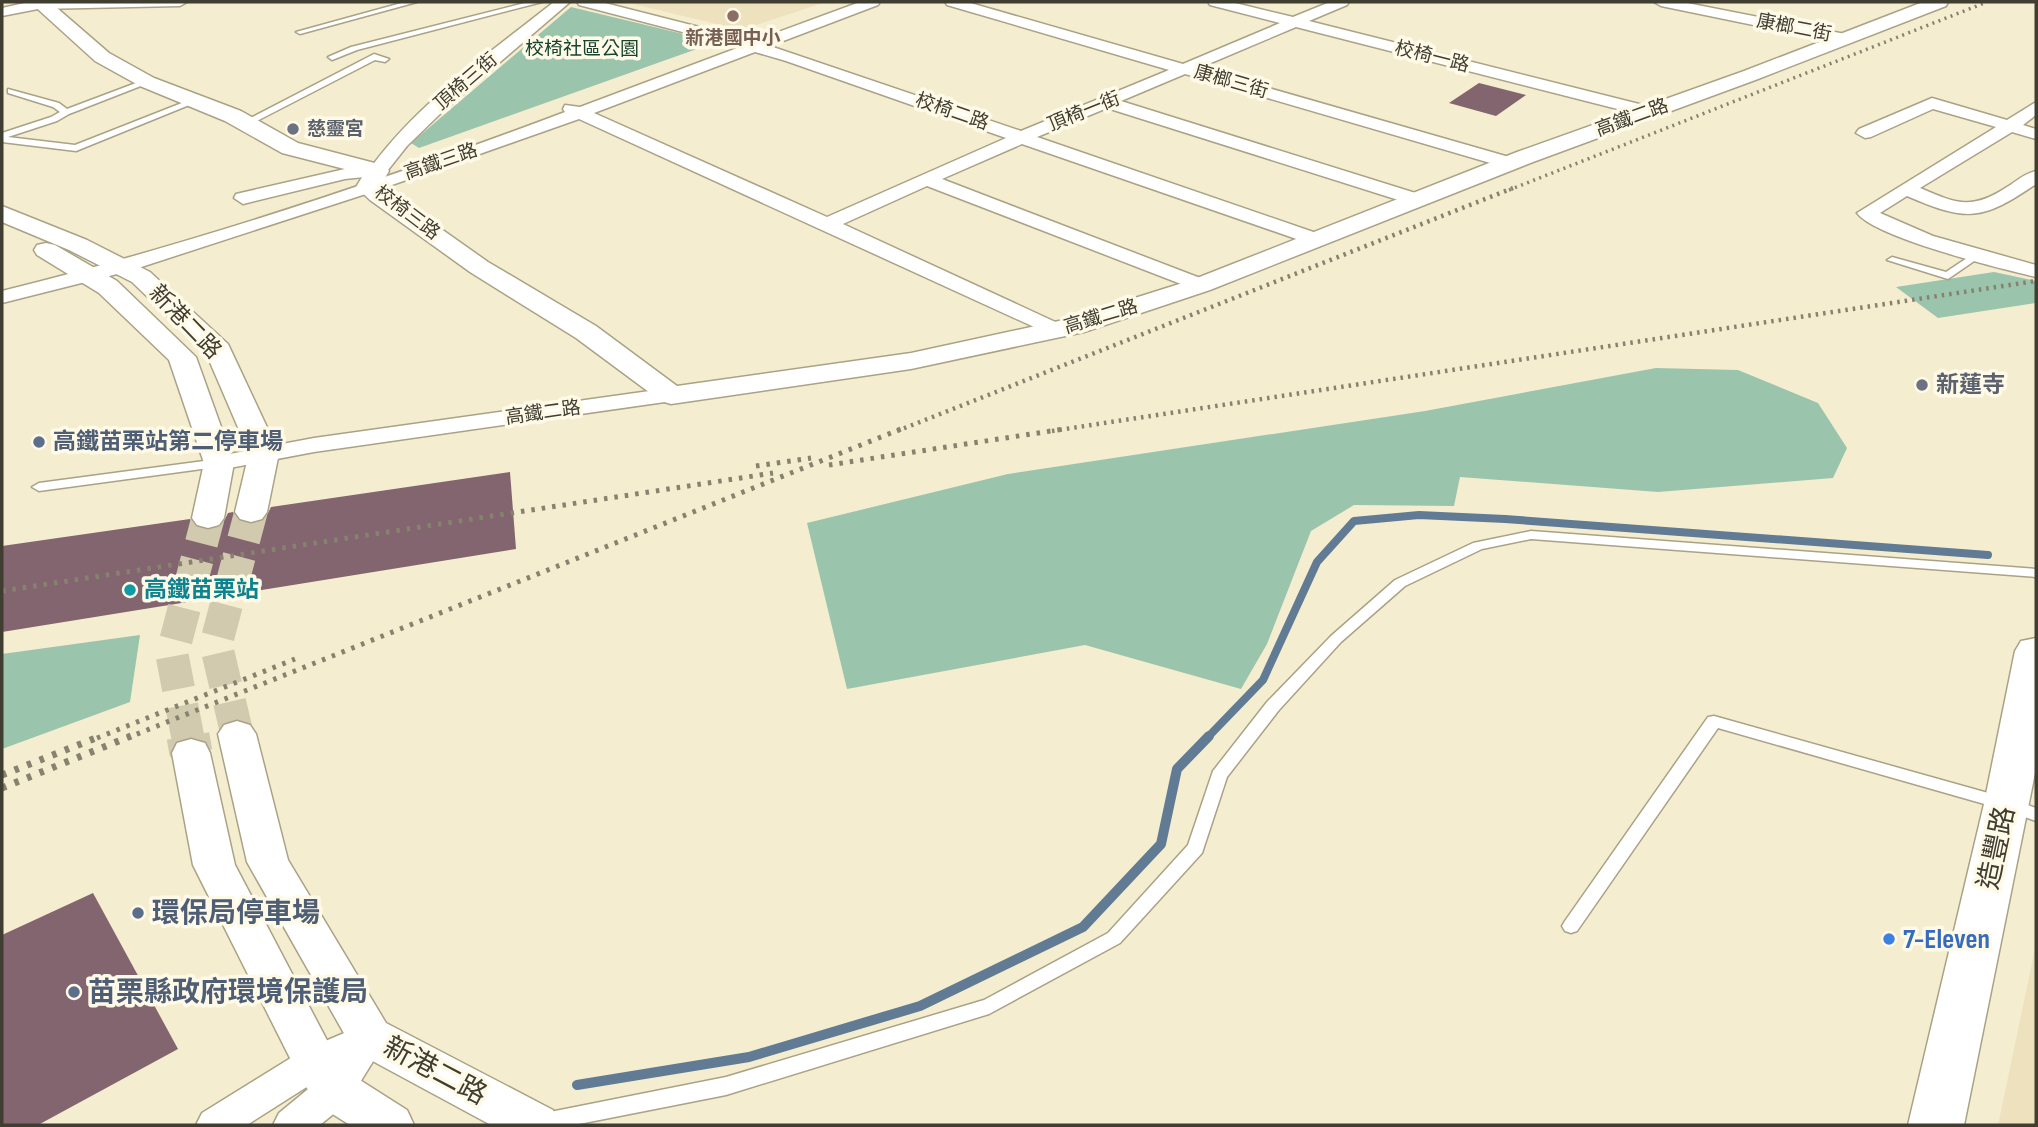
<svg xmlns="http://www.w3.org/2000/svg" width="2038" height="1127" viewBox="0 0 2038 1127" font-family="'Sofia Sans Condensed','Noto Sans TC',sans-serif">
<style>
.built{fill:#ede2bd}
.green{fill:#9bc4ad}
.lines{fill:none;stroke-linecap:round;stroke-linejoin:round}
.stream-far1{stroke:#607b93;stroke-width:8}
.stream{stroke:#607b93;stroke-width:10}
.building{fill:#82656f}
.tertiary-tunnel-far1{stroke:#d1caaf;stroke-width:33;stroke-dasharray:33 17;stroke-linecap:butt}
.tertiary-tunnel{stroke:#d1caaf;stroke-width:43;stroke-dasharray:43 21;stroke-linecap:butt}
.service-casing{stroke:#aaa286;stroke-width:3}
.minor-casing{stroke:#aaa286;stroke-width:3}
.tertiary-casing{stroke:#aaa286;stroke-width:3}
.primary-casing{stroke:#aaa286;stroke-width:3}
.service{fill:#fff;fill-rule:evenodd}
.minor{fill:#fff;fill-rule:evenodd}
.tertiary{fill:#fff;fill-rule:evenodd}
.primary{fill:#fff;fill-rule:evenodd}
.rail-far3{stroke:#87826f;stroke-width:3.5;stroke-dasharray:2 4.5;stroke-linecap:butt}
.rail-far2{stroke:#87826f;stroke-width:4.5;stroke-dasharray:2.5 5;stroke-linecap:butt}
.rail-far1{stroke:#87826f;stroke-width:5;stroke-dasharray:3.5 7;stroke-linecap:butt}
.rail{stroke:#87826f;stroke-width:7;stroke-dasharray:4.5 9;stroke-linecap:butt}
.education-dot{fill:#8d6e63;stroke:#fffae8;stroke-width:2.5}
.worship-dot{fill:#6b7280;stroke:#fffae8;stroke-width:2.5}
.service-dot{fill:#5c6f8a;stroke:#fffae8;stroke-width:2.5}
.culture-dot{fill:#0f9aa8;stroke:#fffae8;stroke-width:2.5}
.shop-dot{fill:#3f7fe0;stroke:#fffae8;stroke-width:2.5}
.labels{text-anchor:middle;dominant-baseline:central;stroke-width:7;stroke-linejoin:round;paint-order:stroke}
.far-street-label{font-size:19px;fill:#403d31;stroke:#fffae8}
.far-education-label{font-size:19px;font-weight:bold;fill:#785e54;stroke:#fffae8}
.far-park-label{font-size:19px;fill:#16442f;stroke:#fffae8}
.far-worship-label{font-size:19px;font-weight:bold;fill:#5b616d;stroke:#fffae8;text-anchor:start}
.street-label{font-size:23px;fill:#403d31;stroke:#fffae8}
.worship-label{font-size:23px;font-weight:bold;fill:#5b616d;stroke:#fffae8;text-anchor:start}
.service-label{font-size:23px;font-weight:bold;fill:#4e5e75;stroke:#fffae8;text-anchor:start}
.culture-label{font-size:23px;font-weight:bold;fill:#0d838f;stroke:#fffae8;text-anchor:start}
.near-street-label{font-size:28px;fill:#403d31;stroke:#fffae8}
.near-service-label{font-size:28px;font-weight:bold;fill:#4e5e75;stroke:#fffae8;text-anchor:start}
.near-shop-label{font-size:28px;font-weight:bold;fill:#366cbe;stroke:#fffae8;text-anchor:start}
</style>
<rect width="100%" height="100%" fill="#f5edcf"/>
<g class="built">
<path d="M625 2H826L741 30Z"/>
<path d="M2036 944V1125H1998Z"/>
</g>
<g class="green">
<path d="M571 7 704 39 708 45 419 148 411 143Z"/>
<path d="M1994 272 2036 281V303L1938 318 1896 287Z"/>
<path d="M1656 368 1738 370 1818 403 1847 448 1833 478 1658 492 1460 477 1454 506 1354 505 1311 531 1267 644 1241 689 1085 645 847 689 807 523 1008 474 1425 411Z"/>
<path d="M140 635 130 702 2 749V654Z"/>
</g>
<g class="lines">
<path class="stream-far1" d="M1207 738 1263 680 1317 562 1354 521 1419 515 1505 519 1988 555"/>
<path class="stream" d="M577 1085 749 1057 920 1006 1083 927 1161 844 1177 769 1209 736"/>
</g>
<g class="building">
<path d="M1479 83 1526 95 1496 116 1449 103Z"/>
<path d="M510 472 516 549 2 632V546L190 519 196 528 209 531 221 527 228 513 233 512 239 522 252 525 264 521 271 507Z"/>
<path d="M93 893 178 1049 38 1125H2V935Z"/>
</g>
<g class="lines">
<g class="tertiary-tunnel-far1">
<path d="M237 734 216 644 251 512"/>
<path d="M188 738 172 655 208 518"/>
</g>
<path class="tertiary-tunnel" d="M188 736 191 753"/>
<g class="service-casing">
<g id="service">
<path d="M405 2H417L300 34 296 32Z"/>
<path d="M529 2H542L357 50 332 60 328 57 351 47Z"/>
<path d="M374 54 389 59 385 62 375 60 249 125 241 123Z"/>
<path d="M144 80 151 82 69 114 57 121 8 137 75 145 192 99 199 101 76 151 2 142V133L51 117 60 112 53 107 8 93V89L59 103 67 109Z"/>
<path d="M1976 252 1980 253V257L1948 279 1887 260 1892 257 1946 272Z"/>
<path d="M219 459 224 460 225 463 224 466 39 491 32 487 39 483Z"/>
<path d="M1531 531 2036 569V577L1531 539 1482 549 1405 586 1341 642 1279 710 1227 777 1202 853 1120 943 989 1014 726 1095 574 1125H531L533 1117 540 1114 726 1077 984 1000 1108 933 1188 845 1213 771 1267 702 1331 636 1395 580 1473 543Z"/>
<path d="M1714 716 2013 800 2036 808V821L2002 809 1718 728 1577 931 1571 933 1565 931 1562 926 1565 921 1708 717Z"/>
</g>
</g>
<g class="minor-casing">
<g id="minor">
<path d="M29 2H187L180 6 38 9 2 16V8Z"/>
<path d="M554 2H570L442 112 407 146 384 175 345 179 243 204 234 198 236 194 345 169 372 166C420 101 492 51 554 2Z"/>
<path d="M577 2H601L754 41 860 2H880L878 5 770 46 1021 131 1169 70 947 5 945 2H967L1183 64 1280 23 1210 5 1208 2H1231L1293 17 1330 2H1349L1347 5 1309 21 1655 108 1657 112 1649 117 1296 27 1199 68 1516 159 1519 163 1510 168 1504 167 1185 74 1121 101 1425 196 1427 200 1418 206 1411 204 1107 108 1037 137 1322 235 1325 239 1322 243H1308L1022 144 942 179 1208 281 1211 285 1208 289H1194L927 186 843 224 1064 326 1067 331 1064 336 1056 337 579 119 375 191 129 271 2 303V291C192 244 382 181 565 112L563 109 565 105 580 107 740 47 579 5ZM755 52 786 61 1006 138 827 217 594 113Z"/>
<path d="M1654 2H1682L1845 34 1853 39 1845 44 1661 6Z"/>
<path d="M1932 98 2007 120 2036 102V115L2023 125 2036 129V139L2012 132 1920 188C1957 204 1972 210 2007 187 2017 181 2025 173 2036 171V184C1982 221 1967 222 1907 196L1880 213 1933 236 2036 265V277C2002 269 1876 238 1857 213L1996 127 1933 109 1871 137 1865 138 1856 133 1859 129Z"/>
<path d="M671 388 679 390 682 395 679 400 314 452 219 470 210 468 207 463 210 458 219 456 314 438Z"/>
<path d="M370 1022 383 1026 388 1037 348 1102 320 1125H273L279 1113 324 1076 247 1125H196L202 1113 302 1051Z"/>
</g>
</g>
<g class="tertiary-casing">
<g id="tertiary">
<path d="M30 2H50L109 53 154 78 241 111 298 143 386 166 389 171 381 185 386 190 488 262 596 326 677 386 911 353 1068 319 1192 280 1517 152 1744 71 1923 2H1948L1946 6 1758 79 1533 162 1210 290 1084 332 911 369 671 404 661 401 576 338 470 272 370 200 356 187 364 174 282 153 225 121 140 86 95 61Z"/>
<path d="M2 206 87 240 150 272 228 344 279 453 267 512 262 519 251 522 240 519 235 512 249 453 206 353 132 282 69 250 2 222Z"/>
<path d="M46 243 55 245 117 281 196 357 234 463 224 518 219 525 208 528 197 525 192 518 204 463 169 360 99 293 37 255 34 250 37 245Z"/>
<path d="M237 721 250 725 256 734 288 860 386 1023 553 1110 560 1125H491L354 1051 247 862 218 734 224 725Z"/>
<path d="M191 739 205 743 210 753 235 865 331 1048 352 1075 407 1110 414 1125H350L318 1105 299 1076 193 865 172 753 177 743Z"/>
</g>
</g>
<g class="primary-casing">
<path id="primary" d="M2036 638V768L1964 1125H1908L1984 804 2015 651 2021 641Z"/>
</g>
<use href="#service" class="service"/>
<use href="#minor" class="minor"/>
<use href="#tertiary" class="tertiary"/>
<use href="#primary" class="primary"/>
<path class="rail-far3" d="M1509 190 1987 2"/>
<g class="rail-far2">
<path d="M897 431 1513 188"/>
<path d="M1052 431 2036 281"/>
</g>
<g class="rail-far1">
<path d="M829 465 1064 429"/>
<path d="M756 466 811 458"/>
<path d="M2 591 773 473"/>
<path d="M97 738 295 659"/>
<path d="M127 738 901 429"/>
</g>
<g class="rail">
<path d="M2 775 101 736"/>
<path d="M2 788 131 736"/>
</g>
</g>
<circle class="education-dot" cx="733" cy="16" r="7"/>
<g class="worship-dot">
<circle cx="293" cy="129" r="7"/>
<circle cx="1922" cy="385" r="7"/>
</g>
<g class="service-dot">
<circle cx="39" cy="442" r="7"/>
<circle cx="138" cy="913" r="7"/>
<circle cx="74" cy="992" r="7"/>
</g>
<circle class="culture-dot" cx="130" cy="590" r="7"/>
<circle class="shop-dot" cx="1889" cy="939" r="7"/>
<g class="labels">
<g class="far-street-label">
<text transform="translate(1794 28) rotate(11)">康榔二街</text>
<text transform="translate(1432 57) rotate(14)">校椅一路</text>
<text transform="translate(466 82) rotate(-41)">頂椅三街</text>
<text transform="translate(1231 82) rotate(16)">康榔三街</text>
<text transform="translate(952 112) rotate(19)">校椅二路</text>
<text transform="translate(1084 112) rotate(-22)">頂椅一街</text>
<text transform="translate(1632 118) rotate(-20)">高鐵二路</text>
<text transform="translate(441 162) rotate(-19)">高鐵三路</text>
<text transform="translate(407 213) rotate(37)">校椅三路</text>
<text transform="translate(1101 317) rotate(-17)">高鐵二路</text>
<text transform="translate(543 413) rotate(-8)">高鐵二路</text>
</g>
<g class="far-education-label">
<text x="733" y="38">新港國中小</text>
</g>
<g class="far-park-label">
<text x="582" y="49">校椅社區公園</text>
</g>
<g class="far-worship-label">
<text x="307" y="129">慈靈宮</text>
</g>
<g class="street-label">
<text transform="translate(185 322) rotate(46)">新港二路</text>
</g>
<g class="worship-label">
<text x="1936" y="385">新蓮寺</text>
</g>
<g class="service-label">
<text x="53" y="442">高鐵苗栗站第二停車場</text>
</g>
<g class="culture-label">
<text x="144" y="590">高鐵苗栗站</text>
</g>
<g class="near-street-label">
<text transform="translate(1997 848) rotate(-78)">造豐路</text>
<text transform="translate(435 1071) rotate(28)">新港二路</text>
</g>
<g class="near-service-label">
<text x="152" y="913">環保局停車場</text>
<text x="88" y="992">苗栗縣政府環境保護局</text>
</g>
<g class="near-shop-label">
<text x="1903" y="939">7-Eleven</text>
</g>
</g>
<rect width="2038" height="1127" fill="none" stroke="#403d31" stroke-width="7"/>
</svg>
